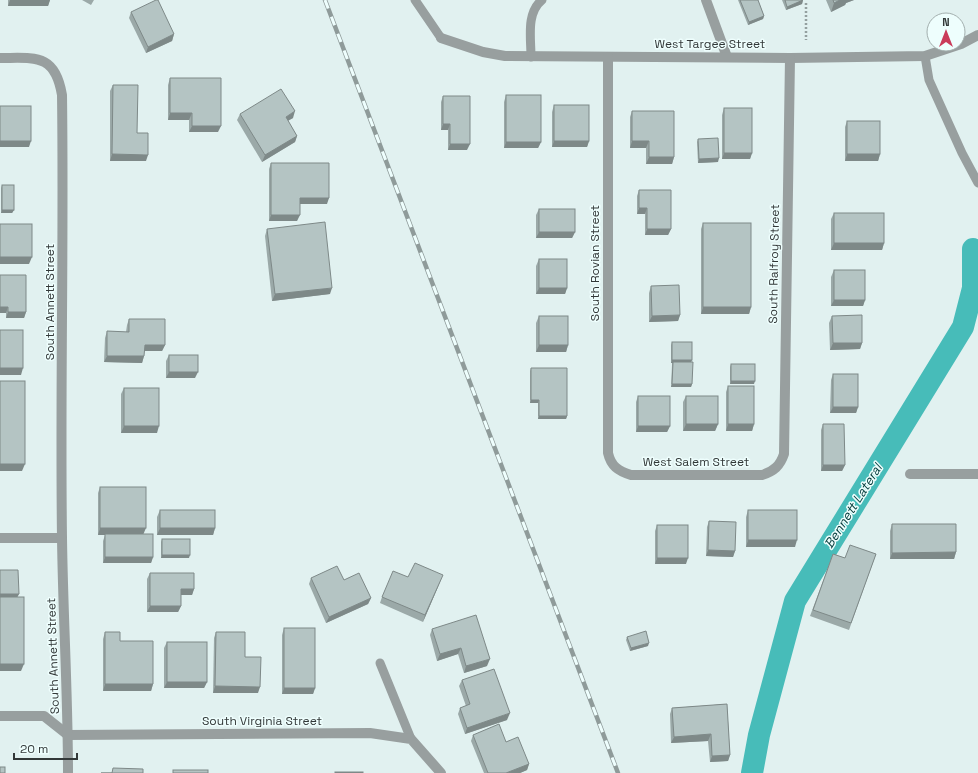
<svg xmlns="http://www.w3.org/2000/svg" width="978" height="773" viewBox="0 0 978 773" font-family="'Space Grotesk',sans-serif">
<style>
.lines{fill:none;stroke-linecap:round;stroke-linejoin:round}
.canal{stroke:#47bcb9;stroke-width:22}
.path{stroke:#94a09f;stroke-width:2.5;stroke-dasharray:2 2;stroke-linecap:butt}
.service{stroke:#989f9f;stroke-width:9}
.minor{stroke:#989f9f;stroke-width:10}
.tertiary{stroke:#989f9f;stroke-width:10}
.rail-casing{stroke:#8f9b9a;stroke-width:4.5}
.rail{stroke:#eefefd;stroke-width:3;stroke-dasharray:9;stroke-linecap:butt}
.wall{fill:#9ba9a8}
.shaded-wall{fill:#7e8988}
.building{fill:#b4c4c3;stroke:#7e8988}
.labels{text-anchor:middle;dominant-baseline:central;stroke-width:3;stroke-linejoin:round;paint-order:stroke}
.street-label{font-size:12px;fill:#323838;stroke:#eefefd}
.water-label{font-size:13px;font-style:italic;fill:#053d3c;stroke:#eefefd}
</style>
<rect width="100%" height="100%" fill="#e1f1f0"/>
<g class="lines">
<path class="canal" d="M752 773 759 735 795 601 963 327 973 288V249"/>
<path class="path" d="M806 3V40"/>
<g class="service">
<path d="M415 0 441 38"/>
<path d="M925 56 929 80 962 153 978 183"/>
<path d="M531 57C531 38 526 13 542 0"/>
<path d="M380 663 411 739"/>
</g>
<g class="minor">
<path d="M706 0 727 57"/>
<path d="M441 38 483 52 505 56 790 58 925 56 961 44 978 35"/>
<path d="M608 57V453C611 466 618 471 631 475H762C774 471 780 466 784 454L790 58"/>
<path d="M910 474H978"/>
<path d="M0 538H62"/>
<path d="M0 716H44L68 735 370 733 411 739 441 773"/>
</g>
<path class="tertiary" d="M0 58C35 58 55 53 62 95 64 243 60 390 62 538 63 616 68 695 68 773"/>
<g class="rail-casing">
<path id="rail" d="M325 0 618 773"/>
</g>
<use href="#rail" class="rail"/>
</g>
<g class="wall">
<path d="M8 0H50L48 6H8Z"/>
<path d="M82 0H94L91 5Z"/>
<path d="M738 0H758L764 16 763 19 748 25Z"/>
<path d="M782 0H803L802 4 786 10Z"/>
<path d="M826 0H854L846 3 845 5 831 12Z"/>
<path d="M131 12 174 34 172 41 146 53 129 18Z"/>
<path d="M170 78 218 132H189V120H168V85Z"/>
<path d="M113 85 146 161H110V91Z"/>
<path d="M506 95 541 142 538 148H504V102Z"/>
<path d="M443 96 467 150H448V130H441V102Z"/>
<path d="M554 105 589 141 587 147H552V112Z"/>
<path d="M724 108 752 153 750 159H722V115Z"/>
<path d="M632 111 674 157 672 164H646V148H630V117Z"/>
<path d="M240 114 293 118 288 121 297 136 295 142 262 162 237 120Z"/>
<path d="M847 121 880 154 878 161H845V127Z"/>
<path d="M698 139 718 162 698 163 697 142Z"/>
<path d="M271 163 327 204H300L297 221H269V169Z"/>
<path d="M2 185 14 210 12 213H1V188Z"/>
<path d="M639 190 671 229 668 235H645V214H637V196Z"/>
<path d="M539 209 575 232 572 238H536V215Z"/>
<path d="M834 213 884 243 882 250H831V219Z"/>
<path d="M703 223 751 307 749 314H701V229Z"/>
<path d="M267 229 330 294 272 301 265 236Z"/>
<path d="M539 259 567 288 565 294H536V266Z"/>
<path d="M834 270 865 300 863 306H831V277Z"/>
<path d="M0 275 26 312 24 318H6V313H0Z"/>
<path d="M651 286 680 315 678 321 649 322V293Z"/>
<path d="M539 316 568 345 566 352H536V323Z"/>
<path d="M832 316 862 343 860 349 830 350 829 323Z"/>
<path d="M129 319 165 345 162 351H144V356L142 363 104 362 105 338 107 331 126 332 127 325Z"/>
<path d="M672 342 691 362 692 384 691 387H671L672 365V363H671V345Z"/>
<path d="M169 355 195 378H166V361Z"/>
<path d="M731 364 754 384H730V367Z"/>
<path d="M531 368 567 416 566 419H538V403H530V371Z"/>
<path d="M833 374 858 407 856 413H830L831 380Z"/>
<path d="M728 386 754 424 752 431H726V392Z"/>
<path d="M124 388 157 433H121V394Z"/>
<path d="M638 396 670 426 667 432H636V402Z"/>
<path d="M686 396 718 424 715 431H683V402Z"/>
<path d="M823 424 845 465 842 471H821V430Z"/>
<path d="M100 487 143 534 153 557 151 563H103V541L105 535H98V493Z"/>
<path d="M160 510 215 528 213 535H157V517Z"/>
<path d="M748 510 795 547H746V517Z"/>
<path d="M709 521 735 551 733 557 706 556 707 527Z"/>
<path d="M892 524 956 552 954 559H890V531Z"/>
<path d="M657 525 686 564H655V531Z"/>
<path d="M162 539 189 558H161V542Z"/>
<path d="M833 554 845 558 876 554 849 630 810 616Z"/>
<path d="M150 573 194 589 192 595H181V606L178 612H147V579Z"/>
<path d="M408 577 440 582 423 622 380 603 382 597Z"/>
<path d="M311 578 344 580 371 598 368 604 326 623 309 584Z"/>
<path d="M284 628 315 688 313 694H282V635Z"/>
<path d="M432 629 487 666 464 673 458 654 437 661 430 635Z"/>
<path d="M105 632 120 641 153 684 151 691H103V639Z"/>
<path d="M216 632 245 657 258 693H213L214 638Z"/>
<path d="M627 637 648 646 630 651 626 640Z"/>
<path d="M167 642 207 682 204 688H164V648Z"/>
<path d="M462 680 507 720 465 734 458 714 460 708 466 706 459 686Z"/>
<path d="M727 704 730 755 728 761 710 762 708 741 671 743 670 714 672 708Z"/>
<path d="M473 735 506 742 529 764 527 770 520 773H484L471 741Z"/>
</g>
<g class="shaded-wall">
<path d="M10 0H50L48 6H8Z"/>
<path d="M803 0 802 4 786 10 787 7Z"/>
<path d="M840 0H854L846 3 845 5 831 12 834 3Z"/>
<path d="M764 16 763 19 748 25 749 22Z"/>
<path d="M174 34 172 41 146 53 148 47Z"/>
<path d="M295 111 293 118 283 123 286 117Z"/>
<path d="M170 113H192L189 120H168Z"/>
<path d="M443 124H450L448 130H441Z"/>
<path d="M192 126H221L218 132H189Z"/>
<path d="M297 136 295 142 262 162 265 155Z"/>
<path d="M0 141H31L29 147H0Z"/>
<path d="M554 141H589L587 147H552Z"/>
<path d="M632 141H649L646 148H630Z"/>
<path d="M506 142H541L538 148H504Z"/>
<path d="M450 144H470L467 150H448Z"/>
<path d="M724 153H752L750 159H722Z"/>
<path d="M112 154 148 155 146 161H110Z"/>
<path d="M847 154H880L878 161H845Z"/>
<path d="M649 157H674L672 164H646Z"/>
<path d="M719 158 718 162 698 163 699 159Z"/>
<path d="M300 198H329L327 204H297Z"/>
<path d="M639 208H647L645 214H637Z"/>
<path d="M2 210H14L12 213H1Z"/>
<path d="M271 215H300L297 221H269Z"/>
<path d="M647 229H671L668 235H645Z"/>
<path d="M539 232H575L572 238H536Z"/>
<path d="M834 243H884L882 250H831Z"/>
<path d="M0 257H32L29 264H0Z"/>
<path d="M332 288 330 294 272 301 275 294Z"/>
<path d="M539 288H567L565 294H536Z"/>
<path d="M834 300H865L863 306H831Z"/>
<path d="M0 307H8L6 313H0Z"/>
<path d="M703 307H751L749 314H701Z"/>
<path d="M8 312H26L24 318H6Z"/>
<path d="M680 315 678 321 649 322 652 316Z"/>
<path d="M833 343H862L860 349 830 350Z"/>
<path d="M145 345H165L162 351H142Z"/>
<path d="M539 345H568L566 352H536Z"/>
<path d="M107 356H144L142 363 104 362Z"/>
<path d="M672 360H692L691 363H671Z"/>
<path d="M0 368H23L21 375H0Z"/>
<path d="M169 372H198L195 378H166Z"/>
<path d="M731 381H755L754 384H730Z"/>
<path d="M672 384H692L691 387H671Z"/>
<path d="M531 400H539L538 403H530Z"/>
<path d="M833 407H858L856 413H830Z"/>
<path d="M539 416H567L566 419H538Z"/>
<path d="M686 424H718L715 431H683Z"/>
<path d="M728 424H754L752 431H726Z"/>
<path d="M124 426H159L157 433H121Z"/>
<path d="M638 426H670L667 432H636Z"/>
<path d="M0 464H25L22 471H0Z"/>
<path d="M823 465H845L842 471H821Z"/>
<path d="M100 528H146L143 535H98Z"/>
<path d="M160 528H215L213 535H157Z"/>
<path d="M748 540H797L795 547H746Z"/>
<path d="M708 550 735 551 733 557 706 556Z"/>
<path d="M956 552 954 559H890L892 553Z"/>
<path d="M162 555H190L189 558H161Z"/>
<path d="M105 557H153L151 563H103Z"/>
<path d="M657 558H688L686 564H655Z"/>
<path d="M443 575 440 582 423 622 425 615Z"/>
<path d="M181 589H194L192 595H178Z"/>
<path d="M0 594H19L16 600H0Z"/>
<path d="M371 598 368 604 326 623 329 617Z"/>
<path d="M150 606H181L178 612H147Z"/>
<path d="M649 643 648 646 630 651 631 648Z"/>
<path d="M461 648 458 654 437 661 440 654Z"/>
<path d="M490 659 487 666 464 673 466 666Z"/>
<path d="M0 664H24L21 671H0Z"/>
<path d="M167 682H207L204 688H164Z"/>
<path d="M105 684H153L151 691H103Z"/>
<path d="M215 686 260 687 258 693H213Z"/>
<path d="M284 688H315L313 694H282Z"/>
<path d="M510 713 507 720 465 734 467 728Z"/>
<path d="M711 734 708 741 671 743 674 737Z"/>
<path d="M730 755 728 761 710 762 712 756Z"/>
<path d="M529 764 527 770 520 773H506Z"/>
</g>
<g class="building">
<path d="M156 0H158L174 34 148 47 131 12Z"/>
<path d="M740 0H758L764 16 749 22Z"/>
<path d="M785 0H803L787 7Z"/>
<path d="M833 0H840L834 3Z"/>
<path d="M170 78H221V126H192V113H170Z"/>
<path d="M113 85H138L137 133H148V155L112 154Z"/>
<path d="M281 89 295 111 286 117 297 136 265 155 240 114Z"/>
<rect x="506" y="95" width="35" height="47"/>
<path d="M443 96H470V144H450V124H443Z"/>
<rect x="554" y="105" width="35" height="36"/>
<rect x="0" y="106" width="31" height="35"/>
<rect x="724" y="108" width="28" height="45"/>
<path d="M632 111H674V157H649V141H632Z"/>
<rect x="847" y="121" width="33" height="33"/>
<path d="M718 138 719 158 699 159 698 139Z"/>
<path d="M271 163H329V198H300V215H271Z"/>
<rect x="2" y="185" width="12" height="25"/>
<path d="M639 190H671V229H647V208H639Z"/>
<rect x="539" y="209" width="36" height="23"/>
<rect x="834" y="213" width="50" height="30"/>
<path d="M325 222 332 288 275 294 267 229Z"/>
<rect x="703" y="223" width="48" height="84"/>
<rect x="0" y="224" width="32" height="33"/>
<rect x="539" y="259" width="28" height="29"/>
<rect x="834" y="270" width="31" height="30"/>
<path d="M0 275H26V312H8V307H0Z"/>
<path d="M679 285 680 315 652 316 651 286Z"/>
<path d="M862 315V343H833L832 316Z"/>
<rect x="539" y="316" width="29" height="29"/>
<path d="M129 319H165V345H145L144 356H107V331L129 332Z"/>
<rect x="0" y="330" width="23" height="38"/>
<rect x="672" y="342" width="20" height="18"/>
<rect x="169" y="355" width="29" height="17"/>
<path d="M673 362H693L692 384H672Z"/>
<rect x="731" y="364" width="24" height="17"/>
<path d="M531 368H567V416H539V400H531Z"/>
<rect x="833" y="374" width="25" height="33"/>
<rect x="0" y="381" width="25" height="83"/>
<rect x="728" y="386" width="26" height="38"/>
<rect x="124" y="388" width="35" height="38"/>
<rect x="638" y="396" width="32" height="30"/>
<rect x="686" y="396" width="32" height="28"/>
<path d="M823 424H844L845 465H823Z"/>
<rect x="100" y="487" width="46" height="41"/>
<rect x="160" y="510" width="55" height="18"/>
<rect x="748" y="510" width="49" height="30"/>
<path d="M709 521 736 522 735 551 708 550Z"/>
<path d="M892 524H956V552L892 553Z"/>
<rect x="657" y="525" width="31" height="33"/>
<rect x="105" y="534" width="48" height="23"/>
<rect x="162" y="539" width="28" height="16"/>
<path d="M850 545 876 554 851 623 813 610 833 554 845 558Z"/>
<path d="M415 563 443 575 425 615 382 597 393 571 408 577Z"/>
<path d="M337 566 344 580 359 573 371 598 329 617 311 578Z"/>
<path d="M0 570H18L19 594H0Z"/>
<path d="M150 573H194V589H181V606H150Z"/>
<rect x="0" y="597" width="24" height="67"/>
<path d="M476 615 490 659 466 666 461 648 440 654 432 629Z"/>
<rect x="284" y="628" width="31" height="60"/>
<path d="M646 631 649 643 631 648 627 637Z"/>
<path d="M105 632H120V641H153V684H105Z"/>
<path d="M216 632H245V657H261L260 687 215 686Z"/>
<rect x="167" y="642" width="40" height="40"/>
<path d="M494 669 510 713 467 728 460 708 470 704 462 680Z"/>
<path d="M727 704 730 755 712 756 711 734 674 737 672 708Z"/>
<path d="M499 724 506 742 518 737 529 764 506 773H488L473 735Z"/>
<rect x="0" y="767" width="5" height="6"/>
<path d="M113 768 143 769V773H101H112Z"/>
<rect x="173" y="770" width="35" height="3"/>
<rect x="335" y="772" width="28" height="1"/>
</g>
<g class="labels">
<g class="street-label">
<text x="710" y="44">West Targee Street</text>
<text transform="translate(595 263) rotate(-90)">South Rovian Street</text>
<text transform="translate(774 264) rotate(-89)">South Ralfroy Street</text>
<text transform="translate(50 302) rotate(-90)">South Annett Street</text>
<text x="696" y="462">West Salem Street</text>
<text transform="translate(53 656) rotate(-92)">South Annett Street</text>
<text x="262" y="721">South Virginia Street</text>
</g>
<g class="water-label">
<text transform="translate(853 506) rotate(-58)">Bennett Lateral</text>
</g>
</g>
<g transform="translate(946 32)"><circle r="19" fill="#eefefd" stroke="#a3afae"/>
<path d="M0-3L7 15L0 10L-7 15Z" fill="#ca3b5a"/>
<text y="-6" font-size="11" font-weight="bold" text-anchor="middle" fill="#323838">N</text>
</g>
<path d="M14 753v6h63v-6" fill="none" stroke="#323838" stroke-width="2"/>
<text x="20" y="753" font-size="12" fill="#323838" stroke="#eefefd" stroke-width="3" paint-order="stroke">20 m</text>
</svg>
